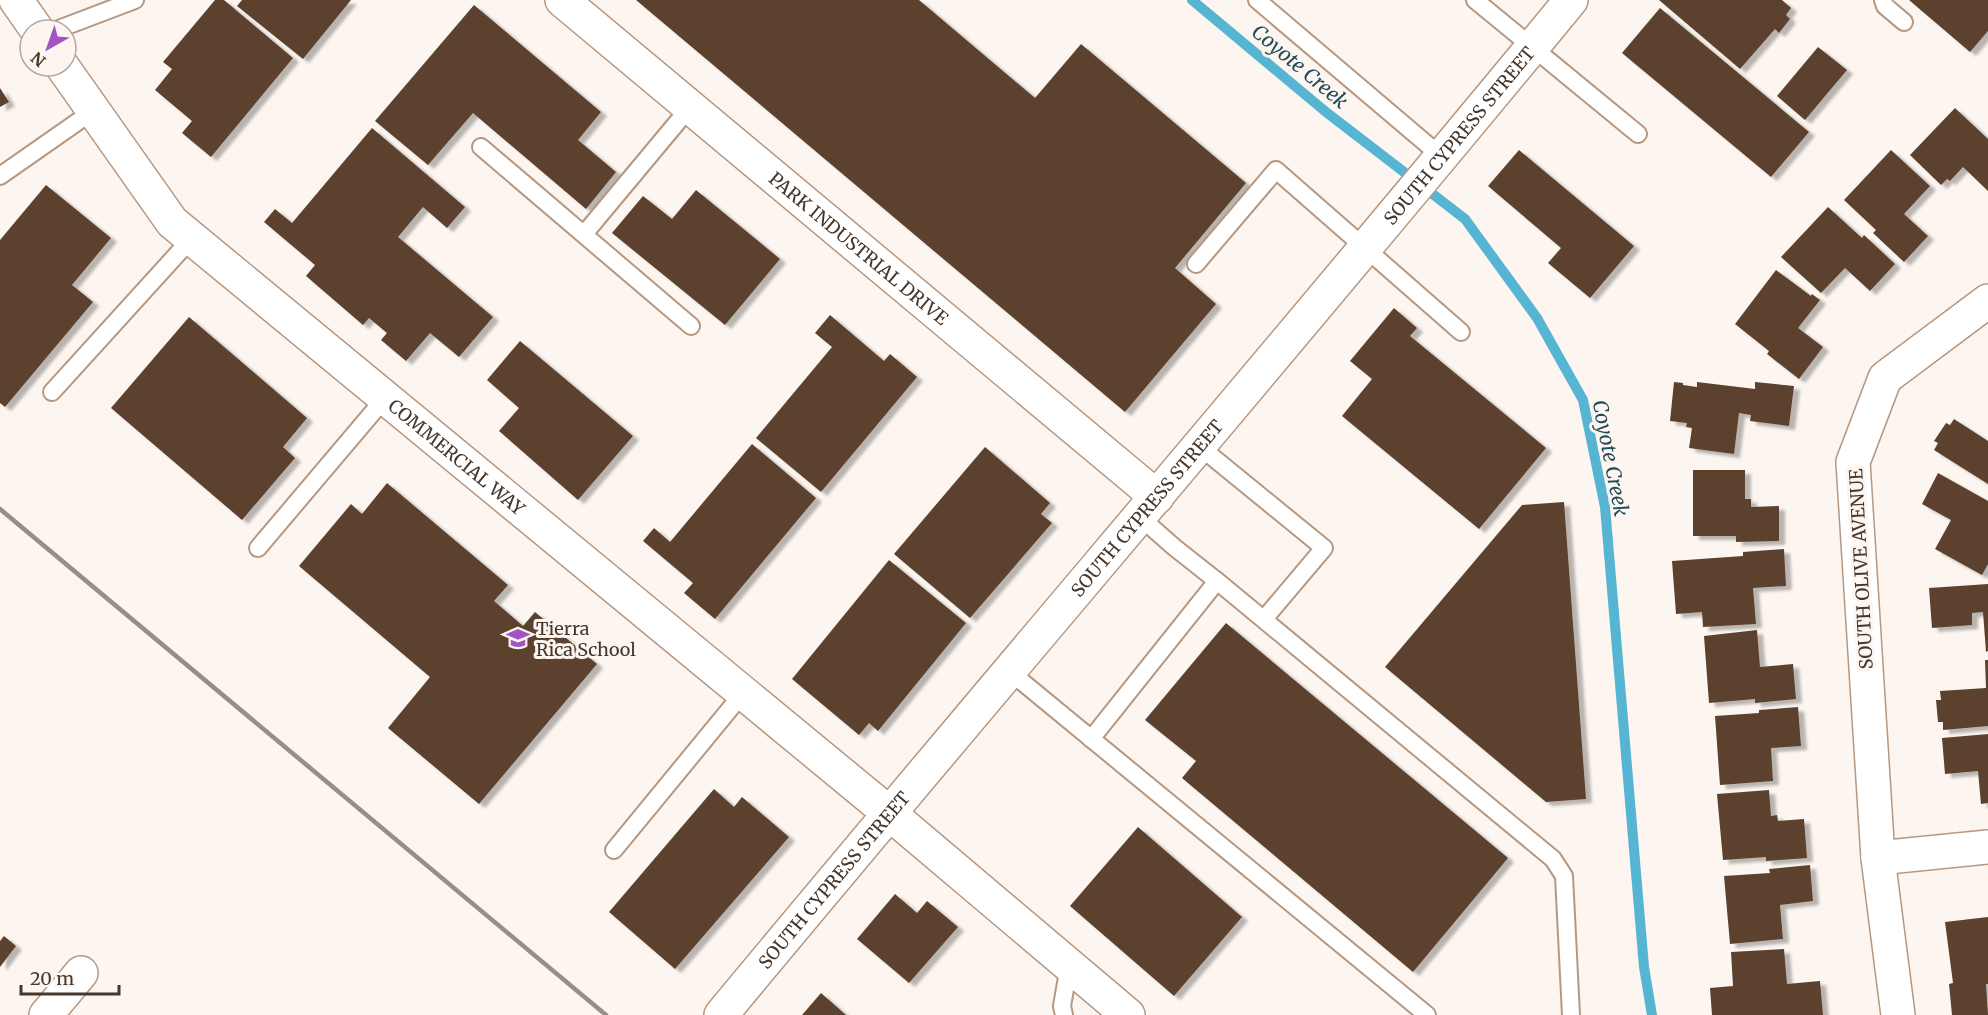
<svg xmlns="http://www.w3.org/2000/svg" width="1988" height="1015" viewBox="0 0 1988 1015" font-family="Merriweather,serif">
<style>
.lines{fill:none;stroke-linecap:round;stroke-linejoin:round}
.stream{stroke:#57b5d4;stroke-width:10}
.building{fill:#5c422e;filter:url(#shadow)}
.service-casing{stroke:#b69881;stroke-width:20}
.minor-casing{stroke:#b69881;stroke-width:36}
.service{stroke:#fff;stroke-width:16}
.minor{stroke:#fff;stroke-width:33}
.rail{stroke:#988e86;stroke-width:4.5}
.labels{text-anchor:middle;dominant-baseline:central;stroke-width:6;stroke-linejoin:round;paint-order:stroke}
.street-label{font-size:18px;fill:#44372d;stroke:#fcf5f0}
.poi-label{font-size:18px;fill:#44372d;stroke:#fcf5f0;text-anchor:start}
.water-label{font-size:20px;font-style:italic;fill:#224b59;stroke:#fcf5f0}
</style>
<defs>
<filter id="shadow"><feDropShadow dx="6" dy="4" stdDeviation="1.5" flood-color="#0004"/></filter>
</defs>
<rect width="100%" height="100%" fill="#fcf5f0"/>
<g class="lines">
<path class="stream" d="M1192 0 1326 112 1465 219 1537 318 1583 400 1605 507 1644 967 1652 1015"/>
</g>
<g class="building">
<path d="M215 0H224L293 58 211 157 182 133 192 121 155 90 172 69 163 62Z"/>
<path d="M242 0H351L303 59 237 6Z"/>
<path d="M636 0H919L1035 98 1081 44 1246 183 1175 268 1216 304 1125 412Z"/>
<path d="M1659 0H1782L1791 8 1786 15 1790 19 1779 33 1775 29 1740 69Z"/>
<path d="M1909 0H1988V31L1970 52Z"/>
<path d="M474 5 601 112 578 140 616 172 586 209 473 113 428 165 375 121Z"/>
<path d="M1660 8 1809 132 1771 177 1622 53Z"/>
<path d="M1818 47 1847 70 1805 120 1777 96Z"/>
<path d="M0 88 9 102 0 107Z"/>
<path d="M1955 108 1988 139V191L1963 167 1950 181 1947 179 1941 185 1910 155Z"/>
<path d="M372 128 465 207 447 228 423 207 398 237 493 317 459 357 430 333 406 361 381 340 387 333 369 318 363 325 306 276 315 265 264 222 275 209 292 223Z"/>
<path d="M1519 150 1634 246 1590 298 1548 263 1561 248 1488 186Z"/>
<path d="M1891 150 1930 186 1904 214 1928 236 1904 262 1873 233 1876 230 1844 200Z"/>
<path d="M46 185 111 238 72 285 93 302 5 407 0 403V240Z"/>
<path d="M696 190 780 259 725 325 612 233 643 196 672 219Z"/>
<path d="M1828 207 1862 238 1864 235 1895 264 1870 291 1845 268 1821 293 1781 257Z"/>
<path d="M1776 270 1811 296 1812 294 1820 300 1798 328 1823 347 1799 379 1767 354 1769 351 1735 324Z"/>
<path d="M1394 308 1417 328 1410 336 1546 448 1479 529 1342 416 1372 379 1350 361Z"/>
<path d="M830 315 884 361 890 354 917 377 821 492 756 438 832 347 815 333Z"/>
<path d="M189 317 307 418 283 447 295 458 242 520 111 408Z"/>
<path d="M520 341 633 436 578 500 499 431 519 408 487 380Z"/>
<path d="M1674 382 1683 383V385L1697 387V382L1755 389V382L1794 386 1789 426 1750 421 1751 415 1739 413 1734 454 1689 448 1692 428 1686 427 1687 423 1670 421Z"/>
<path d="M1954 419 1988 441V484L1934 450 1938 443 1934 441 1946 423 1950 425Z"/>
<path d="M752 444 816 498 715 619 684 593 693 583 643 541 654 528 670 542Z"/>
<path d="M985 447 1050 503 1041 514 1052 523 970 618 894 554Z"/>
<path d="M1693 470H1745V499H1751V507L1779 506V541L1736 542V536H1693Z"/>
<path d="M1938 473 1988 501V564L1982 575 1935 549 1951 520 1922 504Z"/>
<path d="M387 483 508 585 494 601 523 626 535 612 597 664 479 804 388 728 430 677 299 566 351 504 362 514Z"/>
<path d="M1564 502 1586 799 1546 802 1385 667 1522 505Z"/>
<path d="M1784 549 1786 586 1753 588 1756 624 1703 627 1702 612 1676 614 1672 561 1743 556V552Z"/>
<path d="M889 560 966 623 878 731 869 723 859 735 792 679Z"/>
<path d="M1988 584V651L1986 652 1983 612 1972 613V625L1932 628 1929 588Z"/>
<path d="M1226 623 1508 858 1413 972 1182 778 1196 761 1145 720Z"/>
<path d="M1757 630 1760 667 1793 664 1796 699 1755 703V699L1709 703 1704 636Z"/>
<path d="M1985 660H1988V726L1943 730V722H1938L1936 700H1941L1940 691 1986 688Z"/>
<path d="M1798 707 1801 746 1771 748 1773 781 1720 785 1715 716 1759 713V710Z"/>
<path d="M1988 734V803L1981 804 1978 771 1945 774 1942 738Z"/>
<path d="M714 789 734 807 742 797 789 837 675 969 609 912Z"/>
<path d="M1769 790 1771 816 1777 815 1778 821 1804 819 1807 858 1766 861V857L1723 860 1717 794Z"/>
<path d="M1138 827 1242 917 1174 996 1070 906Z"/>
<path d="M1810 865 1813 901 1780 905 1783 939 1730 944 1724 876 1770 873 1769 869Z"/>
<path d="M895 894 917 913 927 901 958 927 909 983 857 939Z"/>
<path d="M1988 917V984H1986L1988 1015H1952L1949 984 1953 983 1945 922Z"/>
<path d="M4 936 16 946 0 967V941Z"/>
<path d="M1784 949 1787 984 1820 981 1823 1015H1712L1710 988 1733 986 1731 952Z"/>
<path d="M821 993 846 1015H802Z"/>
</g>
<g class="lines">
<g class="service-casing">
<g id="service">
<path d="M1257 0 1442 157"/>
<path d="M1475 0 1638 134"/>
<path d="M1883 0 1885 6 1904 22"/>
<path d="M56 30 135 0"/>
<path d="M481 147 691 326"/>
<path d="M0 176 93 111"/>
<path d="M585 233 690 107"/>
<path d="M1196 264 1276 170 1461 332"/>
<path d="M52 392 191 239"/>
<path d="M1199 446 1324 548 1264 619"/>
<path d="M1140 517 1174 547 1217 581 1553 859 1564 876 1571 1015"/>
<path d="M258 548 385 398"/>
<path d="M1009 671 1427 1015"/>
<path d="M1091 739 1217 581"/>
<path d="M614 850 743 693"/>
<path d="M1064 1015 1062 1006 1069 966"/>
</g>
</g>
<g class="minor-casing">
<g id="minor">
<path d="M16 0 37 30"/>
<path id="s1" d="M562 0 1157 497"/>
<path id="s2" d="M62 66 172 222 889 813 1128 1015"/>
<path d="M1878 858 1988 847"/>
<path d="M46 1015 81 973"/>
<path id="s3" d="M721 1015C1003 675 1291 341 1571 0"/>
<path d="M1898 1015 1878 858 1853 462 1885 378 1988 301"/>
</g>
</g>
<use href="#service" class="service"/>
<use href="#minor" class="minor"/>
<path class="rail" d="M0 509 606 1015"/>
</g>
<defs>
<g id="school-bare" transform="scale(1.8)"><path d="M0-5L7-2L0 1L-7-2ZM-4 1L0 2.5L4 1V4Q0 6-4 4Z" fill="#a253c4" stroke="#fcf5f0" stroke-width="2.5" paint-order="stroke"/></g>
</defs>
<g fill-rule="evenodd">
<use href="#school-bare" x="518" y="638"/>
</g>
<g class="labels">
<g class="street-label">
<text stroke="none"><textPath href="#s3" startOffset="1148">SOUTH CYPRESS STREET</textPath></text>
<text stroke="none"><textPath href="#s1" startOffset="387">PARK INDUSTRIAL DRIVE</textPath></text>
<text stroke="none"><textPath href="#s2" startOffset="560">COMMERCIAL WAY</textPath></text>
<text stroke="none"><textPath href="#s3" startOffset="662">SOUTH CYPRESS STREET</textPath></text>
<text transform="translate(1861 569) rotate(-93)">SOUTH OLIVE AVENUE</text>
<text stroke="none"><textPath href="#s3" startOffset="176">SOUTH CYPRESS STREET</textPath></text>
</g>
<g class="poi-label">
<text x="536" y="628">Tierra<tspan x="536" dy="21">Rica School</tspan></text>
</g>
<g class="water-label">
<text transform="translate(1300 66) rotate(40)">Coyote Creek</text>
<text transform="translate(1611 458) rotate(79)">Coyote Creek</text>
</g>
</g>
<g transform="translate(48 48) rotate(220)"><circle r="28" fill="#fcf5f0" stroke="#b2a9a2" stroke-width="1.5"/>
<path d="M0-4.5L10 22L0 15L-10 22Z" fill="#a253c4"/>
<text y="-9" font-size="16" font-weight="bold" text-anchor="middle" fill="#44372d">N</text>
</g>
<path d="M21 985v9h98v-9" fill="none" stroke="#44372d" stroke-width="3"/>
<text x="30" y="985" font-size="18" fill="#44372d" stroke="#fcf5f0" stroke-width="4.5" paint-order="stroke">20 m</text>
</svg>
